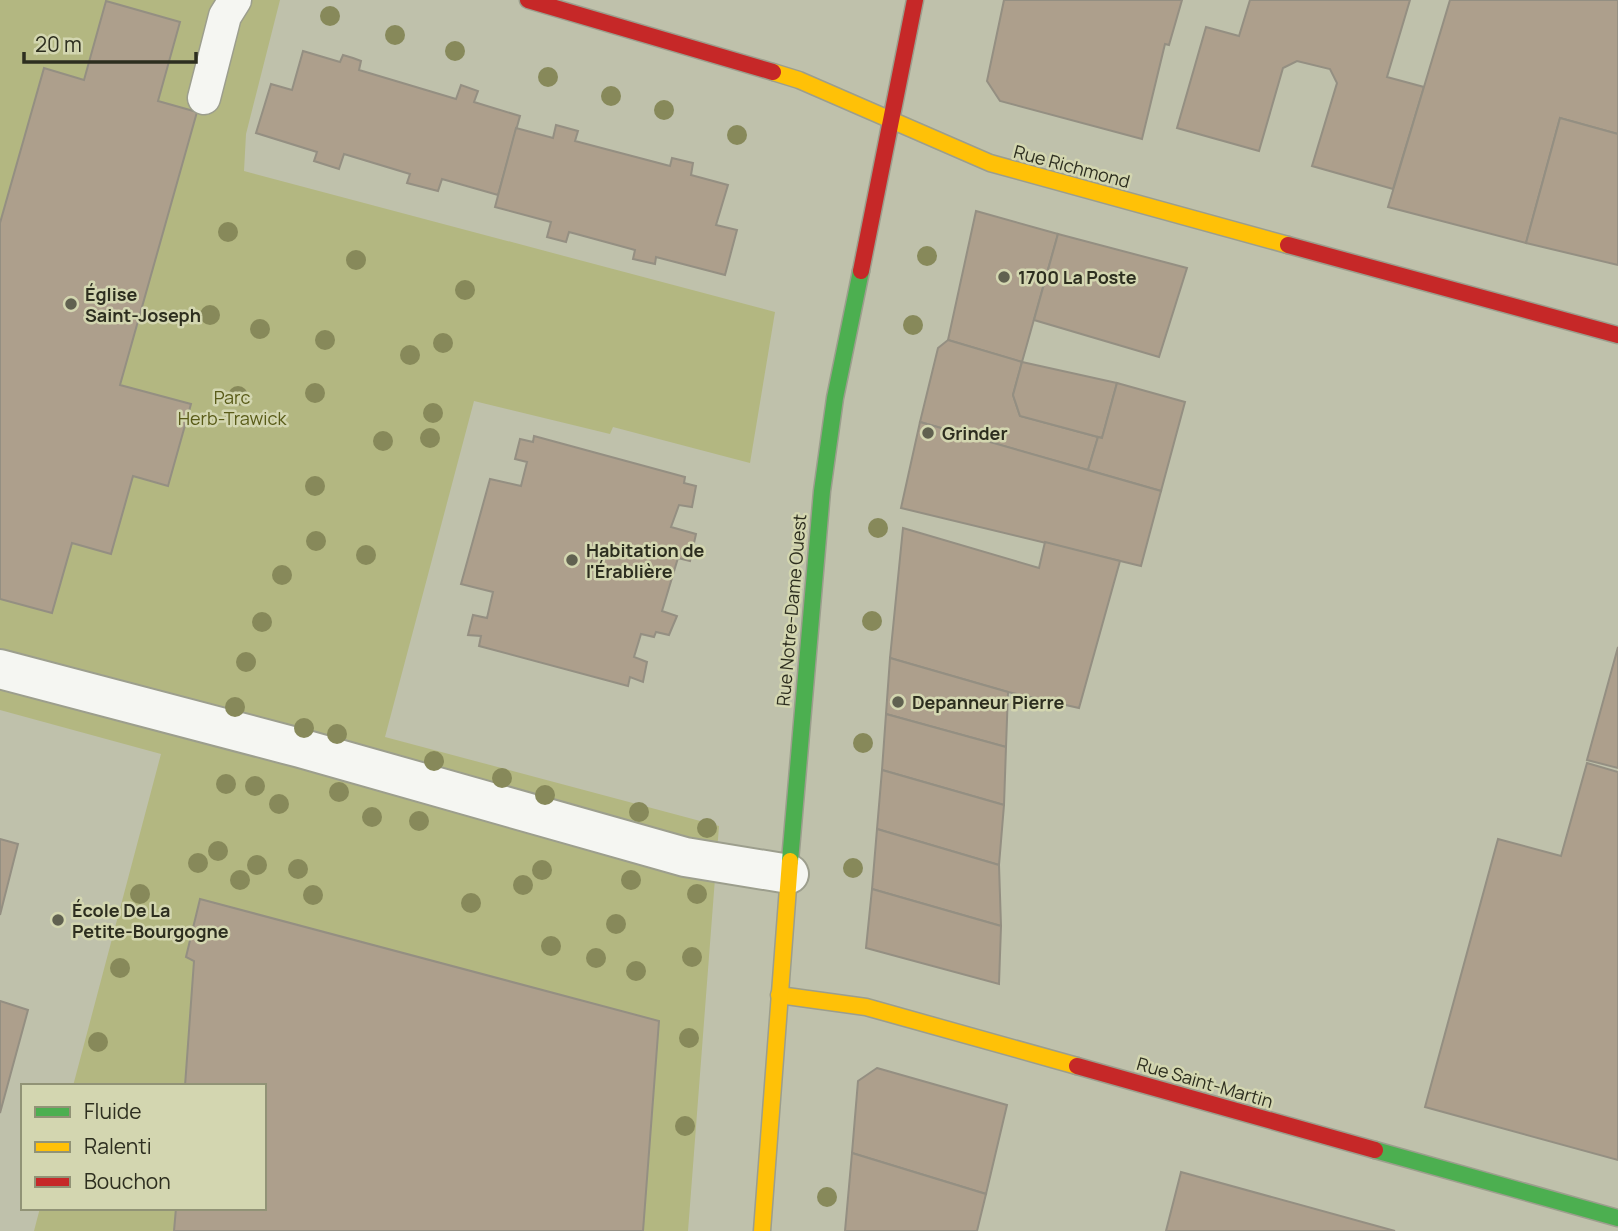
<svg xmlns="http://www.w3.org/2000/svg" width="1618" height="1231" viewBox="0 0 1618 1231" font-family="Manrope,sans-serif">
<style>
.green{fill:#b3b781}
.building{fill:#ad9f8c;stroke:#948f82;stroke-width:2}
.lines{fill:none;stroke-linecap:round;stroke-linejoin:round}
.lane-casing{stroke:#9c9e8d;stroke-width:35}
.street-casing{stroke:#9c9e8d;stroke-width:42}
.fast-casing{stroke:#9c9e8d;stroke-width:19}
.slow-casing{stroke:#9c9e8d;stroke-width:19}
.jam-casing{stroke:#9c9e8d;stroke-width:19}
.lane{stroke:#f5f6f2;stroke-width:32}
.street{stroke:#f5f6f2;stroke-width:38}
.fast{stroke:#4caf50;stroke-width:16}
.slow{stroke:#ffc107;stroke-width:16}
.jam{stroke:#c62828;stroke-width:16}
.tree{fill:#87895a}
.poi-dot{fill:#606150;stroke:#d3d6b0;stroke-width:2.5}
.labels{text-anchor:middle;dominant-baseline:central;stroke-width:5;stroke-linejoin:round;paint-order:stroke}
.street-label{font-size:18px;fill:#2d2e1f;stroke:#d3d6b0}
.poi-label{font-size:18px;font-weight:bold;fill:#2d2e1f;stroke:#d3d6b0;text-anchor:start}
.park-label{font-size:18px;fill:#595b18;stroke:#d3d6b0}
</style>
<rect width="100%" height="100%" fill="#bfc1ab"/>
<path class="green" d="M0 0H280L246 134 244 171 775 312 750 463 613 427 610 434 474 401 385 737 719 826 688 1231H34L40 1208H264V1086H73L161 754 0 710Z"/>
<g class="building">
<path d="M1004 0H1182L1169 45 1165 44 1142 139 1000 101 987 81Z"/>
<path d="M1250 0H1410L1387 77 1424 87 1393 189 1312 166 1337 83 1330 69 1297 61 1283 68 1259 151 1177 128 1206 27 1239 36Z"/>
<path d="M1450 0H1618V134L1560 118 1526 243 1388 207Z"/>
<path d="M106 1 180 22 158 101 197 112 120 385 191 404 168 486 133 476 111 554 72 543 52 613 0 599V223L44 68 84 80Z"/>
<path d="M303 51 340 62 343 55 353 58 361 61 359 70 456 99 461 85 478 91 474 102 520 116 498 195 442 179 438 191 407 183 410 174 344 154 339 169 314 161 317 152 256 133 271 84 292 90Z"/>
<path d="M1560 118 1618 134V265L1526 243Z"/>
<path d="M556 125 578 131 575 141 670 166 672 158 693 163 691 175 728 185 716 225 737 230 725 275 656 257 655 264 633 259 635 250 569 232 566 242 547 237 551 222 495 207 516 128 553 138Z"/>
<path d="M976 211 1058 234 1022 362 948 340Z"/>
<path d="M1058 234 1187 268 1159 357 1034 320Z"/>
<path d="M948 340 1022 362 1013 395 1020 416 1098 437 1088 470 920 422 938 348Z"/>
<path d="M1022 362 1117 383 1102 438 1020 416 1013 395Z"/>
<path d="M1117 383 1185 402 1161 491 1088 470 1098 437 1102 438Z"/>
<path d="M920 422 1161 491 1141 566 901 508Z"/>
<path d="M534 436 685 477 684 483 696 486 692 507 679 505 671 527 696 534 690 561 678 558 662 611 677 616 669 635 656 632 654 637 641 634 634 657 647 662 643 682 630 677 628 686 479 646 481 636 468 635 473 615 487 618 493 592 461 584 490 479 521 486 527 462 515 459 520 439 533 442Z"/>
<path d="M903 528 1039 568 1045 542 1120 561 1079 708 1008 692 890 658Z"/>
<path d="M1618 647V768L1587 760Z"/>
<path d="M890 658 1008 692 1006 747 886 714Z"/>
<path d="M886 714 1006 747 1004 805 882 770Z"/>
<path d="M1587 763 1618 772V1160L1425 1107 1498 839 1561 856Z"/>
<path d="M882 770 1004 805 999 865 877 829Z"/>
<path d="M877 829 999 865 1001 926 872 889Z"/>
<path d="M0 839 18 844 0 915Z"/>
<path d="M872 889 1001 926 999 984 866 948Z"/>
<path d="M200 899 659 1021 643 1231H174L176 1208H264V1086H185L194 961 186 957Z"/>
<path d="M0 1001 28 1010 0 1113Z"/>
<path d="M877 1068 1007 1105 986 1194 852 1153 858 1081Z"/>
<path d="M852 1153 986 1194 977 1231H845Z"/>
<path d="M1181 1172 1395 1231H1166Z"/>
</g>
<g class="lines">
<g class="lane-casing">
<path id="lane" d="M204 98 225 16 235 0"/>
</g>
<g class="street-casing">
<path id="street" d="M0 669 300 748 685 857 789 874"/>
</g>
<g class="fast-casing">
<g id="fast">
<path d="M790 861 822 491 835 398 861 271"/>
<path d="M1375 1150 1618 1218"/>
</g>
</g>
<g class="slow-casing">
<g id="slow">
<path d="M773 72 799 80 990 163 1288 245"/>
<path d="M779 995 866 1007 1077 1066"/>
<path d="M762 1231 790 861"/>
</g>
</g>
<g class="jam-casing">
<g id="jam">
<path d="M528 0 773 72"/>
<path d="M1288 245 1618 335"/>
<path d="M861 271 915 0"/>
<path d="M1077 1066 1375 1150"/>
</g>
</g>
<use href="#lane" class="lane"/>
<use href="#street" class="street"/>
<use href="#fast" class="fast"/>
<use href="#slow" class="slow"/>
<use href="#jam" class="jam"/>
</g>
<g class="tree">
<circle cx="330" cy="16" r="10"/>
<circle cx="395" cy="35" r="10"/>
<circle cx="455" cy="51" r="10"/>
<circle cx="548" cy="77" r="10"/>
<circle cx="611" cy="96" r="10"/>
<circle cx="664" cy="110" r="10"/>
<circle cx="737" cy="135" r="10"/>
<circle cx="228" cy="232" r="10"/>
<circle cx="927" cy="256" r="10"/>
<circle cx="356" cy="260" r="10"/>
<circle cx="465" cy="290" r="10"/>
<circle cx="210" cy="315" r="10"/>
<circle cx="913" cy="325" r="10"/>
<circle cx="260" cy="329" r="10"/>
<circle cx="325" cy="340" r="10"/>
<circle cx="443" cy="343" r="10"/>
<circle cx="410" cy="355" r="10"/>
<circle cx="315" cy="393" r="10"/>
<circle cx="238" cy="396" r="10"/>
<circle cx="433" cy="413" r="10"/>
<circle cx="430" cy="438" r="10"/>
<circle cx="383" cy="441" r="10"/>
<circle cx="315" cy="486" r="10"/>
<circle cx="878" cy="528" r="10"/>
<circle cx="316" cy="541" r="10"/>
<circle cx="366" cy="555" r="10"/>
<circle cx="282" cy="575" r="10"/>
<circle cx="872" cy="621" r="10"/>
<circle cx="262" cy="622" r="10"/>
<circle cx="246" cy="662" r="10"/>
<circle cx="235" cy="707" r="10"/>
<circle cx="304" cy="728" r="10"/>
<circle cx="337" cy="734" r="10"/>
<circle cx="863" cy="743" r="10"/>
<circle cx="434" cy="761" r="10"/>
<circle cx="502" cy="778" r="10"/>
<circle cx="226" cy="784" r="10"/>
<circle cx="255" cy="786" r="10"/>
<circle cx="339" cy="792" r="10"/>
<circle cx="545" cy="795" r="10"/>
<circle cx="279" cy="804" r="10"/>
<circle cx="639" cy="812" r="10"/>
<circle cx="372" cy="817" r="10"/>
<circle cx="419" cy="821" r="10"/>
<circle cx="707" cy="828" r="10"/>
<circle cx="218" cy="851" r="10"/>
<circle cx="198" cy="863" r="10"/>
<circle cx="257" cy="865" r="10"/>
<circle cx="853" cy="868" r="10"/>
<circle cx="298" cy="869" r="10"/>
<circle cx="542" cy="870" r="10"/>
<circle cx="240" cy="880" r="10"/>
<circle cx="631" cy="880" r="10"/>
<circle cx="523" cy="885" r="10"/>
<circle cx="140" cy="894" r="10"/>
<circle cx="697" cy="894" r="10"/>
<circle cx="313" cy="895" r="10"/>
<circle cx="471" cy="903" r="10"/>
<circle cx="616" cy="924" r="10"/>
<circle cx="551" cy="946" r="10"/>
<circle cx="692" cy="957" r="10"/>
<circle cx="596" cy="958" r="10"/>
<circle cx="120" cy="968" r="10"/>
<circle cx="636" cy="971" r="10"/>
<circle cx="689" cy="1038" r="10"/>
<circle cx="98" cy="1042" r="10"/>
<circle cx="685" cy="1126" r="10"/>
<circle cx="827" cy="1197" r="10"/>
</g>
<g class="poi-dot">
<circle cx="1004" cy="277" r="7"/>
<circle cx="71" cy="304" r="7"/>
<circle cx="928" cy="433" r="7"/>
<circle cx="572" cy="560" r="7"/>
<circle cx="898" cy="702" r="7"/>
<circle cx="58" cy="920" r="7"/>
</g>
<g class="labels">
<g class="street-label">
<text transform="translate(1072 166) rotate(15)">Rue Richmond</text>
<text transform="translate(791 610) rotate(-85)">Rue Notre-Dame Ouest</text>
<text transform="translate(1205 1082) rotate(16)">Rue Saint-Martin</text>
</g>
<g class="poi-label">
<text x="1018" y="277">1700 La Poste</text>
<text x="85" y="294">Église<tspan x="85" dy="21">Saint-Joseph</tspan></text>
<text x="942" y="433">Grinder</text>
<text x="586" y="550">Habitation de<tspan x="586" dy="21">l'Érablière</tspan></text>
<text x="912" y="702">Depanneur Pierre</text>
<text x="72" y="910">École De La<tspan x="72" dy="21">Petite-Bourgogne</tspan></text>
</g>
<g class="park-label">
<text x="232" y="397">Parc<tspan x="232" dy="21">Herb-Trawick</tspan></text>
</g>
</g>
<rect x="21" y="1084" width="245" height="126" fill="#d3d6b0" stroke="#919376" stroke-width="2"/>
<rect x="35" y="1107" width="35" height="10" fill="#4caf50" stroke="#919376" stroke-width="2"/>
<text x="84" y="1119" font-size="21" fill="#2d2e1f">Fluide</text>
<rect x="35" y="1142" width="35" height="10" fill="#ffc107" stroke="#919376" stroke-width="2"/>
<text x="84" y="1154" font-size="21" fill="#2d2e1f">Ralenti</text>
<rect x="35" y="1177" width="35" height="10" fill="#c62828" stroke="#919376" stroke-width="2"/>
<text x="84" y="1189" font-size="21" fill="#2d2e1f">Bouchon</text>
<path d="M24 52v10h172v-10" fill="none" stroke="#2d2e1f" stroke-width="3.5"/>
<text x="35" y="52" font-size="21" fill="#2d2e1f" stroke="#d3d6b0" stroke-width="5" paint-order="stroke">20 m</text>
</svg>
